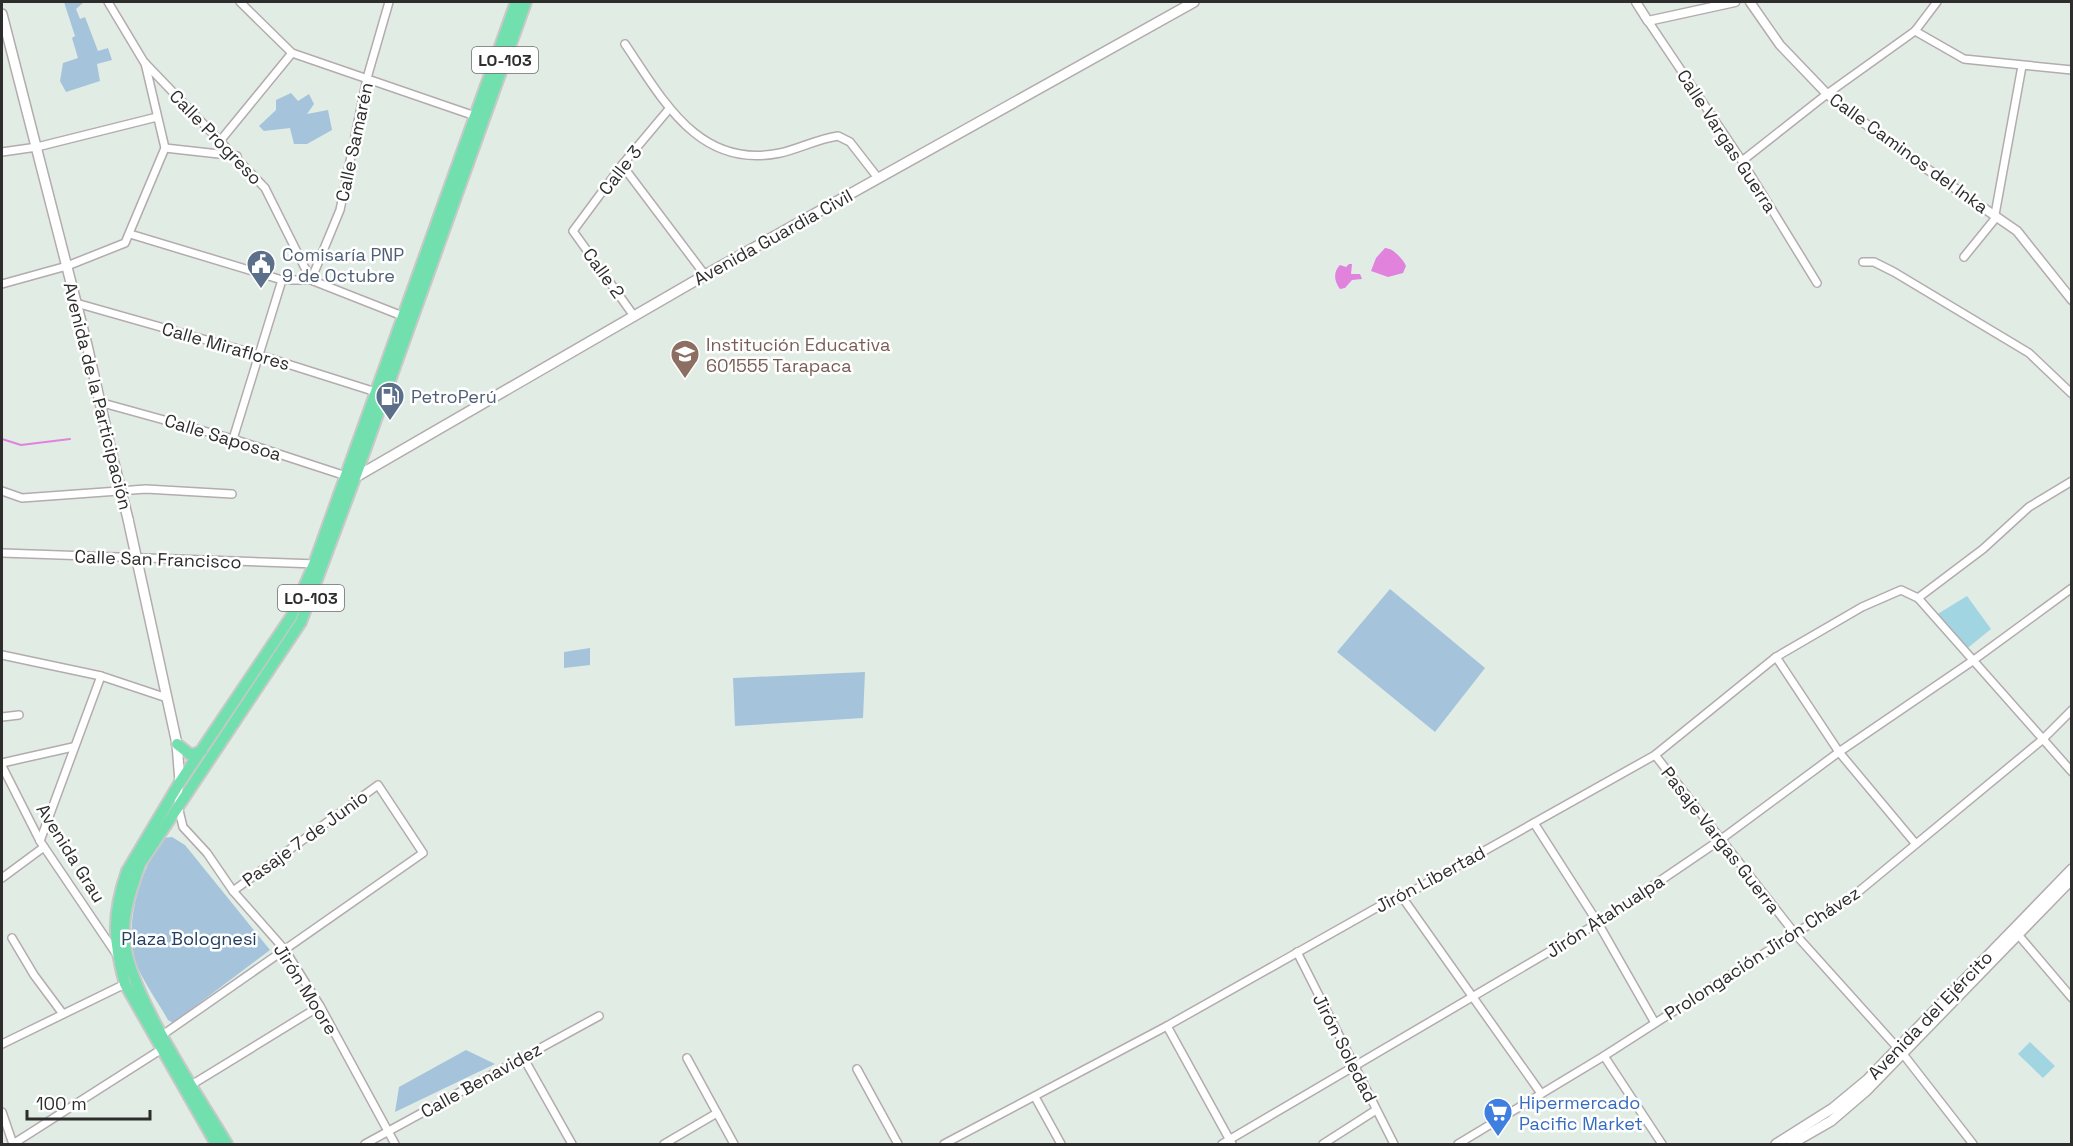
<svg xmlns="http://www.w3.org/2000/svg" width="2073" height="1146" viewBox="0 0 2073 1146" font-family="'Space Grotesk',sans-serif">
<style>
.green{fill:#a5c4dc}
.pitch{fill:#a2d5e2}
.water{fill:#e182dd}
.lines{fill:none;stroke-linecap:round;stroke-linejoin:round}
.stream{stroke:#e182dd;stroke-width:2}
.minor-casing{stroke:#b4abae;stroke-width:10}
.tertiary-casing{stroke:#b4abae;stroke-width:11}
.secondary-casing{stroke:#b4abae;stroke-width:12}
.primary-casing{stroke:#c8c8c8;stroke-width:14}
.minor{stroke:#fff;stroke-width:7}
.tertiary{stroke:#fff;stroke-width:8}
.secondary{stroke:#fff;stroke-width:9}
.primary{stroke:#72e0ae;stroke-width:10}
.secondary-bridge-casing{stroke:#b4abae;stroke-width:12;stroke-linecap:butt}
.secondary-bridge{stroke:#fff;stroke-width:9}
.labels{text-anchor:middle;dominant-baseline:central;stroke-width:5;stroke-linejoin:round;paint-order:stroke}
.shield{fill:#fff;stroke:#6c6c6c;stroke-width:1.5}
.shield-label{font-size:16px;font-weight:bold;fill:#2d2d2d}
.street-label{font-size:18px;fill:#2d2d2d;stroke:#fff}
.service-label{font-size:18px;fill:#4e5e75;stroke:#fff;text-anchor:start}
.education-label{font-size:18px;fill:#785e54;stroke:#fff;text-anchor:start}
.park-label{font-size:18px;fill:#243f62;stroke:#fff}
.shop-label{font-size:18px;fill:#366cbe;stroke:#fff;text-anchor:start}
</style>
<rect width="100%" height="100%" fill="#e1ece5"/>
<g class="green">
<path d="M64 2H84L76 9 80 19 85 17 98 51 108 48 112 60 97 64 100 81 66 92 60 81 63 63 78 58 72 38 75 36Z"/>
<path d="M291 93 298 101 309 94 314 104 307 114 328 110 332 130 307 144H294L290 128 264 131 259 126 276 110V100Z"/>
<path d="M1390 589 1485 668 1435 732 1337 652Z"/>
<path d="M590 648V665L564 668V652Z"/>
<path d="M865 672 863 718 735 726 733 678Z"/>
<path d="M172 837 185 845 270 950 173 1023 168 1020C158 1002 143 982 136 963 123 922 141 872 162 838Z"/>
<path d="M466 1050 495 1064 395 1112 399 1087Z"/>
</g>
<g class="pitch">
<path d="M1967 596 1991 629 1964 651 1936 615Z"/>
<path d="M2030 1042 2055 1066 2043 1078 2018 1054Z"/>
</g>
<g class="water">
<path d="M1385 248C1393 248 1403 259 1406 266L1403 273 1388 277 1371 271 1376 258Z"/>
<path d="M1349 264H1352L1351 274H1360L1362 279 1352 280 1345 288 1340 289C1334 281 1333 272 1340 265L1346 267Z"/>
</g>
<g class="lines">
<path class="stream" d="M2 439 21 445 70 439"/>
<g class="minor-casing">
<g id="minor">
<path d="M108 2 144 62 265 188 311 280"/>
<path d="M240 2 292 53 478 117"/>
<path d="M1648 21 1742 161 1817 283"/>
<path d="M1915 31 1964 59 2072 70"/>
<path d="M625 44C663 100 699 170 780 153 799 149 817 139 838 136L850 142 878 178"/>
<path d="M220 141 292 53"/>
<path d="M165 148 237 156"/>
<path d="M2 152 37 147 157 117"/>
<path d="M1742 161 1827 94 1915 31 1937 2"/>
<path d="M622 165 705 275"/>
<path d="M130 234 282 280H311L405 317"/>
<path d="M1964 257 1994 220 2022 66"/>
<path d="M1863 262H1874L1894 272 2029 353 2072 394"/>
<path d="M311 280 340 210 367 78 389 2"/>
<path d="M2 284 67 266 125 243 165 148 145 63"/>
<path d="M76 303 259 355 379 393"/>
<path d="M634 316 573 231 622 165 669 109"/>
<path d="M99 402 233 439 346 476"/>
<path d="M233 439 282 280"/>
<path d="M2 491 22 498 146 489 232 494"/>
<path d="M2 553 317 564"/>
<path d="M1918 598 1983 549 2029 507 2072 481"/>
<path d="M2 655 101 676 167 698"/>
<path d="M1776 657 1839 752 1915 843"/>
<path d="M2 717 19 715"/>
<path d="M1655 755 1796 935 1903 1054 1973 1144"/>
<path d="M2 763 73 747"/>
<path d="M2 766 40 841 117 955"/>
<path d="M179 786 178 806 183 827 207 853 233 891 285 950 320 1006 395 1144"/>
<path d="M1534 823 1598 923 1655 1023"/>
<path d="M40 841 101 676"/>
<path d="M2 878 44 847"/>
<path d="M1402 897 1540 1092"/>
<path d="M2015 931 2072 998"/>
<path d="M12 938 34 975 63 1014"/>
<path d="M1297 952 1394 1144"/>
<path d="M1167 1026 1232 1144"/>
<path d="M161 1036 423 853 378 785 233 891"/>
<path d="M2 1044 125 984"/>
<path d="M1604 1056 1662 1144"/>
<path d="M523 1057 572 1144"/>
<path d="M687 1058 734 1144"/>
<path d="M857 1069 898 1144"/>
<path d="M188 1087 320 1006"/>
<path d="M1035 1097 1061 1144"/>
<path d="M2 1112 13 1144"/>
<path d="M13 1144 165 1047"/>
<path d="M365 1144 599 1016"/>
<path d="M664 1144 717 1113"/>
<path d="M944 1144 1167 1026 1385 903 1402 897 1655 755 1776 657 1862 607 1901 590 1918 598 2072 772"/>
<path d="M1222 1144 1598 923 1720 840 1839 752 1971 662 2072 588"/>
<path d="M1323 1144 1376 1110"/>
<path d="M1458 1144 1604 1056 1852 897 2042 740 2072 710"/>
</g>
</g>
<g class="tertiary-casing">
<g id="tertiary">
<path d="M1636 2 1648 21 1735 2"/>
<path d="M1750 2 1780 45 1827 94 1898 149 2017 231 2072 300"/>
</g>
</g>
<g class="secondary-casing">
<g id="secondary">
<path d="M2 14 87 345 112 455"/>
<path d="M354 478 705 275 1194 2"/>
<path d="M128 519 177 744 180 782"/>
<path d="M1776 1144 1833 1108 1868 1079 2072 869"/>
<path d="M1791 1144 1831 1121 1866 1091 2072 879"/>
</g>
</g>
<g class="primary-casing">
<g id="primary">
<path d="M177 744 191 755 202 751"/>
<path d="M216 1144 125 984C113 941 112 914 127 871L180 782 291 617 314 564 516 2"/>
<path d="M227 1144C198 1095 126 990 124 936 123 911 132 887 140 864L301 622 355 478 526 2"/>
</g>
</g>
<use href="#minor" class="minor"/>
<use href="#tertiary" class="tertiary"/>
<use href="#secondary" class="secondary"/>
<use href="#primary" class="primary"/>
<g class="secondary-bridge-casing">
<path id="secondary-bridge" d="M112 455 128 519"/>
</g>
<use href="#secondary-bridge" class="secondary-bridge"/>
</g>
<defs>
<g id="civic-pin" transform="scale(1.5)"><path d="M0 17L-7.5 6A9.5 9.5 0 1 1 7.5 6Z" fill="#5c6f8a" stroke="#fff"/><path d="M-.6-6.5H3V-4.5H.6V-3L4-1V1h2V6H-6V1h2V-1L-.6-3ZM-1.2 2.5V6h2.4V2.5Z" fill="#fff"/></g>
<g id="school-pin" transform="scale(1.5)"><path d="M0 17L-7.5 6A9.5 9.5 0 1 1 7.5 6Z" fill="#8d6e63" stroke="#fff"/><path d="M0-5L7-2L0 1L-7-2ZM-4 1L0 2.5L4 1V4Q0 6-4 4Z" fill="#fff"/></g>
<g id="fuel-pin" transform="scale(1.5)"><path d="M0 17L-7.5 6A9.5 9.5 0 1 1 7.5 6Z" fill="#5c6f8a" stroke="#fff"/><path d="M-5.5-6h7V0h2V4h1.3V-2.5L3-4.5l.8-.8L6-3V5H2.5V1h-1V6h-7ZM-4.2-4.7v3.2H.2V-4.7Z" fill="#fff"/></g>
<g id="supermarket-pin" transform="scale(1.5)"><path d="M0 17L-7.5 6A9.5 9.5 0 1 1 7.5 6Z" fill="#3f7fe0" stroke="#fff"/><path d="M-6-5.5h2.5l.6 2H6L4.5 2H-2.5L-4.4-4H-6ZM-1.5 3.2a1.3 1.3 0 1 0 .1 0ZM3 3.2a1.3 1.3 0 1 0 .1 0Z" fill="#fff"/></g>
</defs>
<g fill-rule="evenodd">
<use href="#civic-pin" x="261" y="264"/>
<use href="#school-pin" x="685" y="354"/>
<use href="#fuel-pin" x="390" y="396"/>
<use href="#supermarket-pin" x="1498" y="1112"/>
</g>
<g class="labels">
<g class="shield">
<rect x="472" y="47" width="66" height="26" rx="4.5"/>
<rect x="278" y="585" width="66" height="26" rx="4.5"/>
</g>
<g class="shield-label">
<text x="505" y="60">LO-103</text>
<text x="311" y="598">LO-103</text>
</g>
<g class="street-label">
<text transform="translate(216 137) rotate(46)">Calle Progreso</text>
<text transform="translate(1727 141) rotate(57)">Calle Vargas Guerra</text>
<text transform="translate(354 142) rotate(-78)">Calle Samarén</text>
<text transform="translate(1909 153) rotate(36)">Calle Caminos del Inka</text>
<text transform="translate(620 170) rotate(-52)">Calle 3</text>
<text transform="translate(773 237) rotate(-29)">Avenida Guardia Civil</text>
<text transform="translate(604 273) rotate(54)">Calle 2</text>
<text transform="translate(226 346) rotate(16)">Calle Miraflores</text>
<text transform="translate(98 396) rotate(76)">Avenida de la Participación</text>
<text transform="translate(223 437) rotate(17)">Calle Saposoa</text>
<text transform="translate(158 559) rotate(2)">Calle San Francisco</text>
<text transform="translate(305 838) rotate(-36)">Pasaje 7 de Junio</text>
<text transform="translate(1721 840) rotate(52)">Pasaje Vargas Guerra</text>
<text transform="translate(71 853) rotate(58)">Avenida Grau</text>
<text transform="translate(1430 879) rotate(-28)">Jirón Libertad</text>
<text transform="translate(1605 916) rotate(-33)">Jirón Atahualpa</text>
<text transform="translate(1762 953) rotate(-33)">Prolongación Jirón Chávez</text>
<text transform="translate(306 989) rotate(58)">Jirón Moore</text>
<text transform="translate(1930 1015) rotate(-46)">Avenida del Ejército</text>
<text transform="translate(1345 1048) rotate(63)">Jirón Soledad</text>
<text transform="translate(481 1080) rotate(-29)">Calle Benavidez</text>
</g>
<g class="service-label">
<text x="282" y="254">Comisaría PNP<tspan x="282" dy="21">9 de Octubre</tspan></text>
<text x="411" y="396">PetroPerú</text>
</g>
<g class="education-label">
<text x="706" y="344">Institución Educativa<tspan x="706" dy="21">601555 Tarapaca</tspan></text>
</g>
<g class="park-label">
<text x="189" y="938">Plaza Bolognesi</text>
</g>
<g class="shop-label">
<text x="1519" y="1102">Hipermercado<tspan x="1519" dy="21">Pacific Market</tspan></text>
</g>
</g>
<rect width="2073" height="1146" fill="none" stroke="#2d2d2d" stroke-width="6"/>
<path d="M27 1110v9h123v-9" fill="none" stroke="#2d2d2d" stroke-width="3"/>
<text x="36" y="1110" font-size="18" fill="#2d2d2d" stroke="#ffffff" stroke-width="4.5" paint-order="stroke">100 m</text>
</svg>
